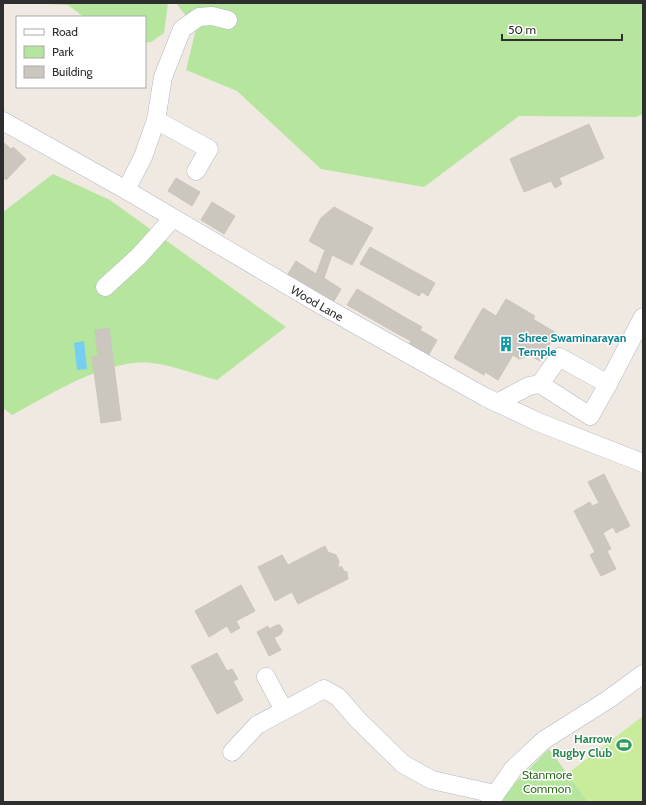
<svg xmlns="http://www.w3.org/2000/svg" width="646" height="805" viewBox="0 0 646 805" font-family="Cabin,sans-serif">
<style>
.green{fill:#b6e59e}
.pitch{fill:#c9ec9a}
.water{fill:#75cff0}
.building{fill:#cbc7bf;stroke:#cbc5ba}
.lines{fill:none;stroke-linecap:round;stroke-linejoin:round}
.minor-casing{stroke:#b4b7c1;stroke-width:19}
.minor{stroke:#fff;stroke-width:18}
.labels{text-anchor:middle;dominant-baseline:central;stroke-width:3;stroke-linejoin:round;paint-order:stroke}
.street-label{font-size:12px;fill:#2e2e2e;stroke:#fff}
.culture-label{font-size:12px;font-weight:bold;fill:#0d838f;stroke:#fff;text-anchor:start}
.leisure-label{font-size:12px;font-weight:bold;fill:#27864d;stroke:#fff;text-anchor:end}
.park-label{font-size:12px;fill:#2c6e1b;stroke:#fff}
</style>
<rect width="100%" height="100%" fill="#efe9e1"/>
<g class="green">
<path d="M28 3H168L164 33 151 42 145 43V17H84L68 5Z"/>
<path d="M176 3H643V114L636 117 519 116 424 187 321 169 237 91 186 70 196 29Z"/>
<path d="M53 174 110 200 286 327 217 380C197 375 172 365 152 363 106 358 52 394 12 415L3 408V212Z"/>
<path d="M549 749 588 802H501L515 783Z"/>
</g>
<path class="pitch" d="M643 716V802H588L567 774Z"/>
<path class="water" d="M84 341 87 369 77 370 74 343Z"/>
<g class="building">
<path d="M589 124 604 158 559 178 562 184 555 188 551 181 524 192 510 159Z"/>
<path d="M3 142 11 149 13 147 26 159 6 180 3 177Z"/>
<path d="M176 178 200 192 192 206 168 191Z"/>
<path d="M212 202 235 216 224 234 201 220Z"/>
<path d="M334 207 373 228 352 265 332 255 324 278 341 289 334 301 288 274 296 261 316 274 325 250 309 241 321 218Z"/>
<path d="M370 247 435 283 428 296 422 292 419 296 360 264Z"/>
<path d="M357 289 406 318 398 334 347 305Z"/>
<path d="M506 299 535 316 533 319 556 333 540 361 529 355 519 359 513 355 498 380 485 372 484 375 454 358 483 308 496 316Z"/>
<path d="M406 318 422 327 420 330 437 340 428 356 409 345 411 341 398 334Z"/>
<path d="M109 328 121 420 101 423 92 357 98 356 95 330Z"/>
<path d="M604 474 630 526 616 533 613 527 603 533 611 549 607 551 616 569 601 576 590 555 595 552 574 511 590 502 592 506 599 503 588 482Z"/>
<path d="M325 546 328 552 336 555 339 561 338 569 341 566 344 571 347 572 348 579 298 604 292 592 275 601 258 567 282 555 288 565Z"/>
<path d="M241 585 255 611 236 621 240 628 231 633 227 626 209 637 195 611Z"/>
<path d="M277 625H280L283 630 281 634 274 638 281 650 269 656 257 632 268 626 269 629Z"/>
<path d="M217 653 227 671 232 669 238 679 233 681 243 700 217 714 191 666Z"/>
</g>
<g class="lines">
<g class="minor-casing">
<g id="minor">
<path d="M156 120 209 149 196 171"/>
<path id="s1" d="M3 121 126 190 321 305 485 397 538 422 643 463"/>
<path d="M126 190 143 157 156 120 163 77 182 29 199 17 212 16 228 20"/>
<path d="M105 287 139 256 173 218"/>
<path d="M608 384 643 317"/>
<path d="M497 403 529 386 540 384 559 357 608 384 590 416 540 384"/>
<path d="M266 677 284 710"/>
<path d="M232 752 257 725 324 689 338 697 358 720 403 764 432 780 495 794"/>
<path d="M490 802 513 769 544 740 609 699 643 674"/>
</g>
</g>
<use href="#minor" class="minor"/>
</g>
<defs>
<g id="building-bare" transform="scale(1.2)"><path d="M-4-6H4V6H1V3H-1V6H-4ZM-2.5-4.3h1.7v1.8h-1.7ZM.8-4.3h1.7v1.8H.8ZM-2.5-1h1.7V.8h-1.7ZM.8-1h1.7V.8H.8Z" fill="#0f9aa8" stroke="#fff" stroke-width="2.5" paint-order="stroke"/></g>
<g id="stadium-bare" transform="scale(1.2)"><path d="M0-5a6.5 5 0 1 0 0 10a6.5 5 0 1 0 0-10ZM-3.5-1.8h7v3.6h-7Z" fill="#2e9e5b" stroke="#fff" stroke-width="2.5" paint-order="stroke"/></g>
</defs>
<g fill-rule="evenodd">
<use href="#building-bare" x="506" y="344"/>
<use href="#stadium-bare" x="624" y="745"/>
</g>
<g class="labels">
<g class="street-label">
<text stroke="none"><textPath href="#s1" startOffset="363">Wood Lane</textPath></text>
</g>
<g class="culture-label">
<text x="518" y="337">Shree Swaminarayan<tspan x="518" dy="14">Temple</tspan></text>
</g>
<g class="leisure-label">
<text x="612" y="738">Harrow<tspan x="612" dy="14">Rugby Club</tspan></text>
</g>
<g class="park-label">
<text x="547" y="774">Stanmore<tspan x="547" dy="14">Common</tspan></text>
</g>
</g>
<rect width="646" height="805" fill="none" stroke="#2e2e2e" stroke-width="8"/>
<rect x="16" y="16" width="130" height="72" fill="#ffffff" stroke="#ababab"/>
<rect x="24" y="29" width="20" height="6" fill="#ffffff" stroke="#ababab"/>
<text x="52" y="36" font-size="12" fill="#2e2e2e">Road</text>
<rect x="24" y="46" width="20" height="12" fill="#b6e59e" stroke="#ababab"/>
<text x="52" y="56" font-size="12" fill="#2e2e2e">Park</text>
<rect x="24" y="66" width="20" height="12" fill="#cbc7bf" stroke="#ababab"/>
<text x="52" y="76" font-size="12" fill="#2e2e2e">Building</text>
<path d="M502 34v6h120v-6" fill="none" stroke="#2e2e2e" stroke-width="2"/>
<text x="508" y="34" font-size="12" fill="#2e2e2e" stroke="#ffffff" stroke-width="3" paint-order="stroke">50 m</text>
</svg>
